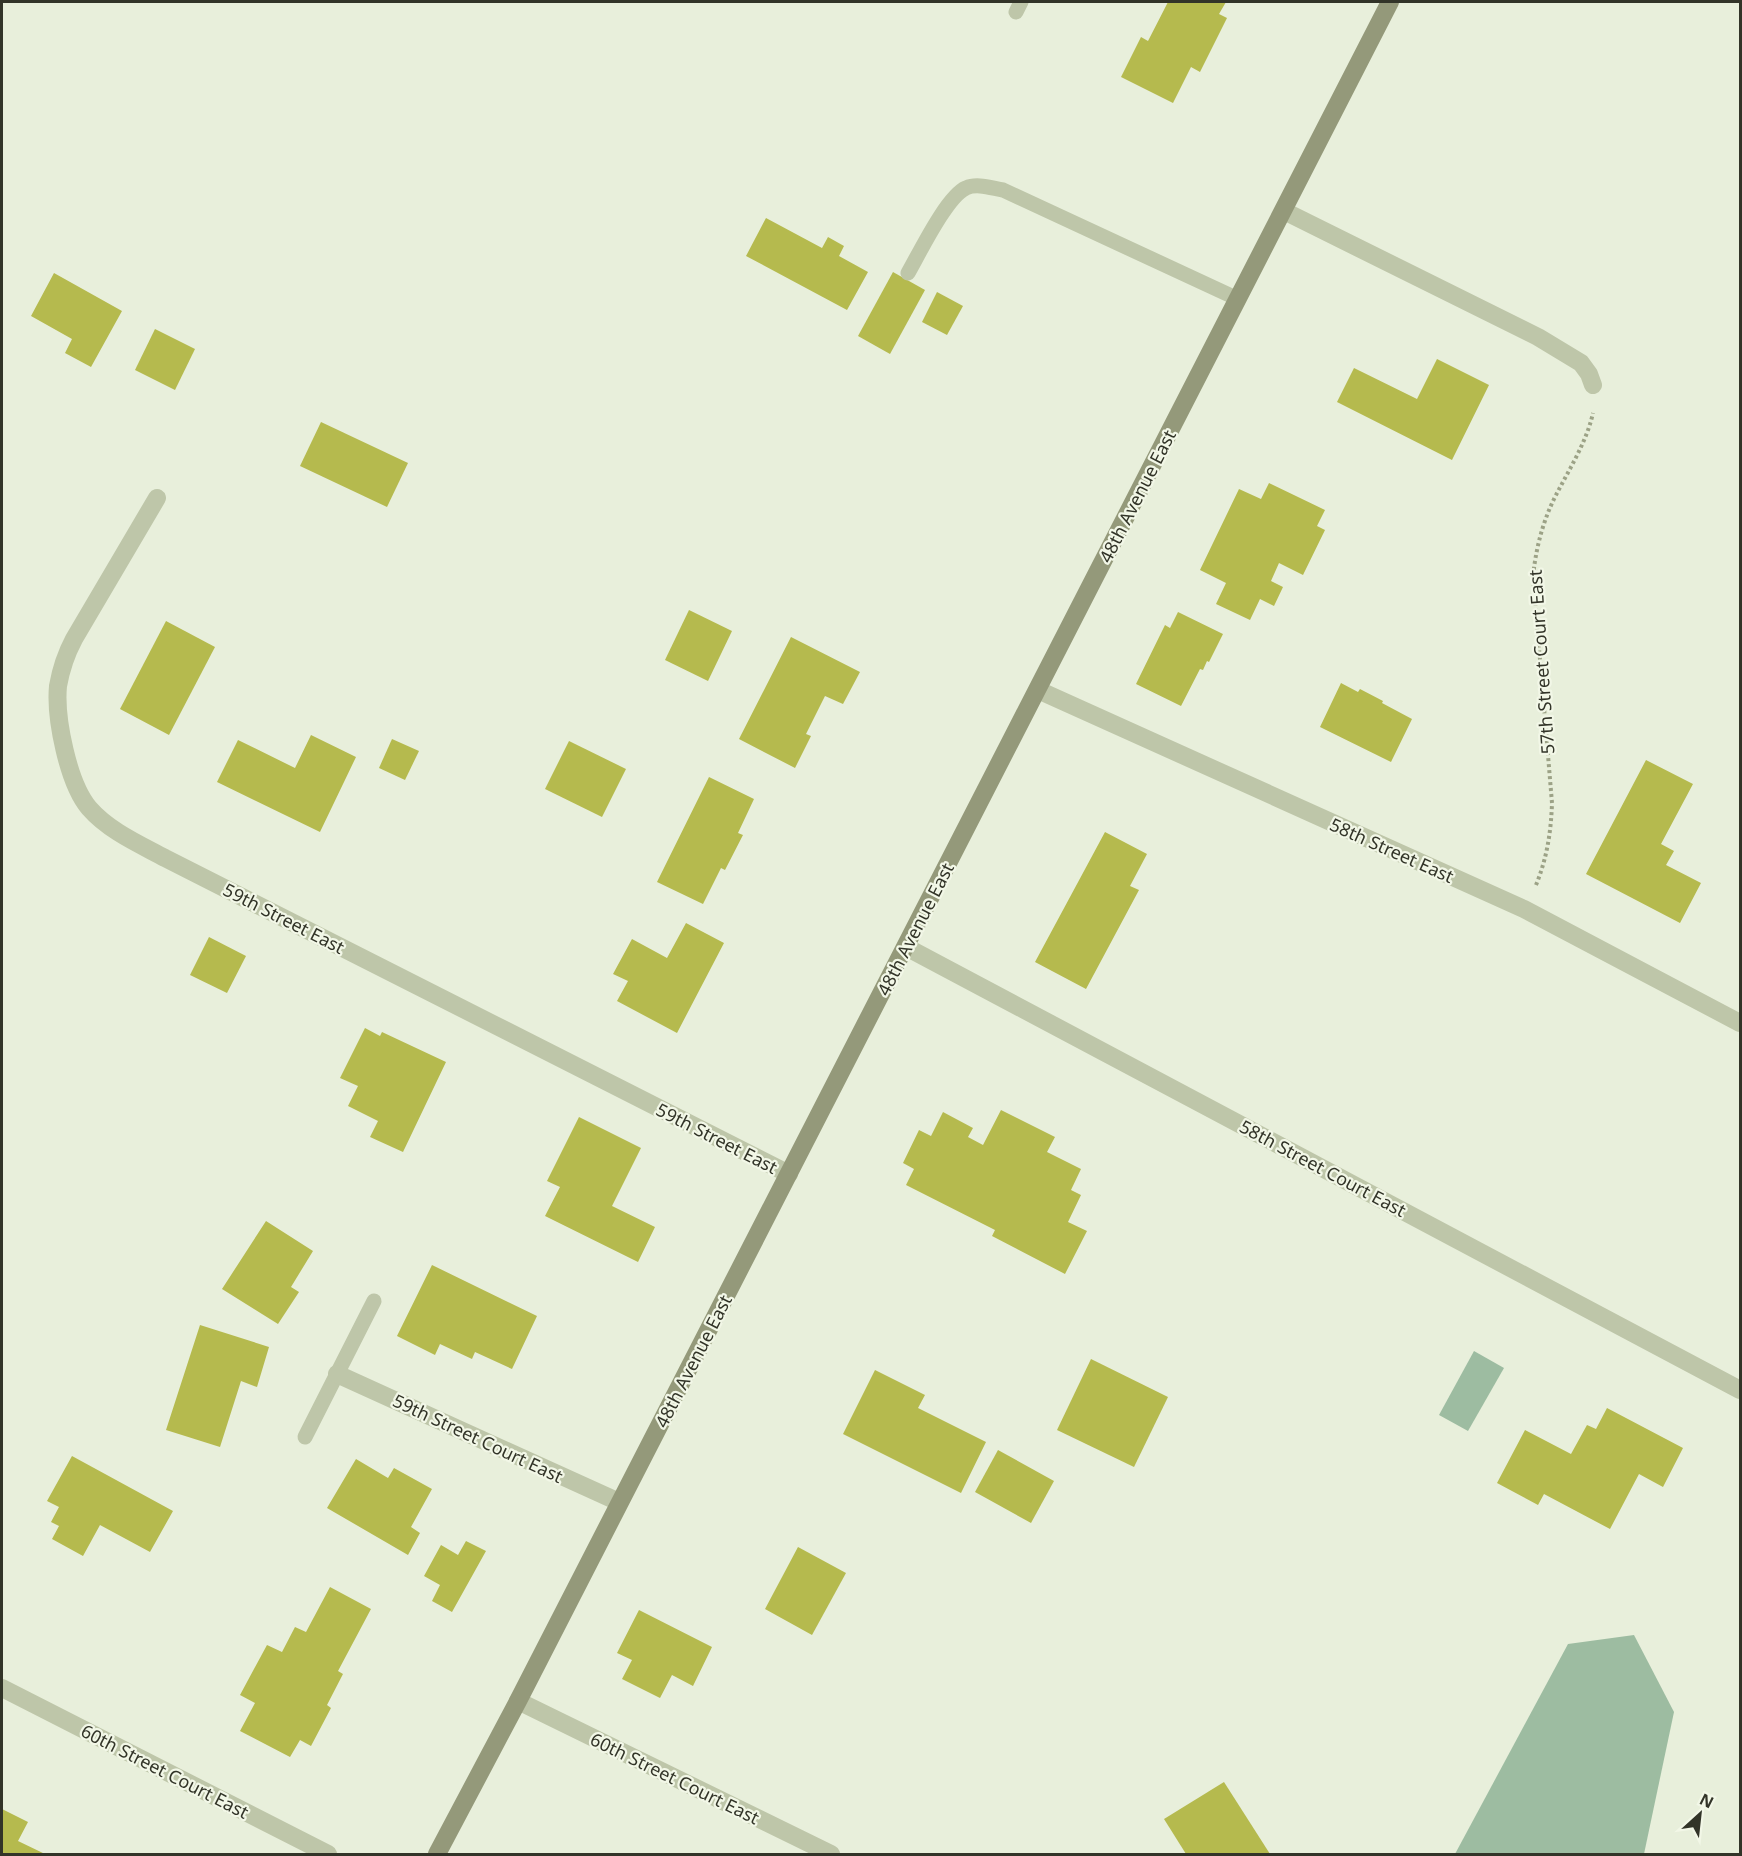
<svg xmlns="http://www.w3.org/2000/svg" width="1742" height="1856" viewBox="0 0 1742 1856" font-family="'Noto Sans',sans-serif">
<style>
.green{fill:#9dbca1}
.building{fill:#b5ba4e}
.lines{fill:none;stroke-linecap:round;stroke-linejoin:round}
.path{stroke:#9ca286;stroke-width:4;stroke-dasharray:3 3;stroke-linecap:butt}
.lane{stroke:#bec6a9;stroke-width:15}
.street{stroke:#bec6a9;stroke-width:18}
.secondary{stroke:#94997a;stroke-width:18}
.labels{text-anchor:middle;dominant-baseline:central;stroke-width:4.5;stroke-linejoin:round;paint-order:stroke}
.street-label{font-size:18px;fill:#323428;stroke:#f2f7e7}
</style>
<rect width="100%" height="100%" fill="#e8efdb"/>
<g class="green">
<path d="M1474 1351 1504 1368 1468 1431 1439 1415Z"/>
<path d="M1634 1635 1674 1712 1644 1854H1455L1568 1644Z"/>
</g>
<g class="building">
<path d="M1168 2H1226L1219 14 1227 18 1200 72 1191 67 1173 103 1121 77 1141 37 1148 41Z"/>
<path d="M766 218 822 248 828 237 844 246 839 256 868 272 847 310 746 256Z"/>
<path d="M893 272 925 290 890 354 858 336Z"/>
<path d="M54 273 122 311 91 367 65 353 72 339 31 316Z"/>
<path d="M937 292 963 306 947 335 922 322Z"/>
<path d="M155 329 195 349 175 390 135 370Z"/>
<path d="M1437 359 1489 385 1452 460 1337 402 1354 368 1417 399Z"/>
<path d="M321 422 408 463 387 507 300 466Z"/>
<path d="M1269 483 1325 510 1317 526 1325 530 1303 575 1279 563 1271 581 1283 587 1274 606 1260 599 1250 620 1216 604 1226 583 1200 570 1239 489 1261 499Z"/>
<path d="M689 610 732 631 708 681 665 660Z"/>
<path d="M1178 612 1223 634 1209 662 1207 661 1203 670 1200 669 1181 706 1136 684 1165 625 1170 628Z"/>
<path d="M166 621 215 647 169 735 120 709Z"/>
<path d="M791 637 860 672 843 704 825 696 806 734 811 736 795 768 739 739Z"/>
<path d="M1341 683 1358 692 1360 689 1383 701 1382 703 1412 719 1391 762 1320 727Z"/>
<path d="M311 735 356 757 320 832 217 782 238 740 295 768Z"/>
<path d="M392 739 419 751 405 780 379 768Z"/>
<path d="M569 741 626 769 602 817 545 789Z"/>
<path d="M1646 760 1693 784 1661 844 1674 851 1666 865 1701 883 1680 923 1586 874Z"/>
<path d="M709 777 754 799 738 833 743 835 725 870 721 868 703 904 657 882Z"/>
<path d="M1105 832 1147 854 1130 886 1139 890 1086 989 1035 962Z"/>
<path d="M686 923 724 943 677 1033 617 1001 628 981 613 974 632 939 667 958Z"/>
<path d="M209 937 246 956 227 993 190 975Z"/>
<path d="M365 1028 380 1036 382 1032 446 1062 403 1152 370 1137 378 1121 348 1106 358 1086 340 1078Z"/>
<path d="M1001 1110 1055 1137 1047 1152 1081 1169 1071 1190 1081 1195 1068 1222 1087 1231 1065 1274 992 1236 995 1230 906 1185 914 1169 903 1163 919 1130 931 1136 943 1112 973 1128 968 1137 983 1145Z"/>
<path d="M579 1117 641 1148 612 1206 655 1227 638 1262 545 1216 560 1187 547 1181Z"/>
<path d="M266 1221 313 1251 291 1287 299 1292 278 1324 222 1289Z"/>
<path d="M432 1265 537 1316 512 1369 475 1352 472 1359 440 1344 435 1355 397 1336Z"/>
<path d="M200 1325 269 1347 257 1387 241 1381 220 1447 166 1430Z"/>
<path d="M1091 1359 1168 1397 1134 1467 1057 1430Z"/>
<path d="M875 1370 925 1395 918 1408 986 1442 961 1493 843 1434Z"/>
<path d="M1607 1408 1683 1448 1663 1487 1639 1474 1610 1529 1544 1494 1538 1505 1497 1483 1525 1430 1571 1454 1587 1425 1596 1429Z"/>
<path d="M998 1450 1054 1481 1031 1523 975 1492Z"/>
<path d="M72 1456 173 1511 150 1552 100 1525 83 1556 52 1539 59 1526 51 1522 59 1507 47 1501Z"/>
<path d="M356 1459 388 1478 394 1468 432 1489 411 1527 420 1533 408 1555 327 1508Z"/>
<path d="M466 1541 486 1551 452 1612 432 1601 440 1585 424 1576 441 1545 458 1555Z"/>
<path d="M798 1547 846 1573 812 1635 765 1609Z"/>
<path d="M330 1587 371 1609 338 1671 343 1674 327 1705 331 1708 311 1746 300 1740 290 1757 240 1731 255 1703 240 1695 267 1645 282 1652 295 1627 306 1632Z"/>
<path d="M639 1610 712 1647 693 1686 672 1675 660 1698 622 1679 632 1660 617 1653Z"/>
<path d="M1224 1782 1270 1854H1186L1164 1819Z"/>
<path d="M2 1809 28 1822 18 1841 45 1854H2Z"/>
</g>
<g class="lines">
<path class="path" d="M1536 885C1547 858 1551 832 1552 803L1533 576C1536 549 1542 524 1554 499 1568 471 1586 444 1593 413"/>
<g class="lane">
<path d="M1016 12 1021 2"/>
<path d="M908 273C919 254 947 196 966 188 977 183 991 188 1003 190L1238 299"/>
<path d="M305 1437 374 1301"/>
</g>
<g class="street">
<path d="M1284 211 1538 337 1581 363 1589 374 1593 385"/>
<path d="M157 498 74 639C66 654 61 669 58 686 55 718 68 783 89 808 109 831 139 844 165 858L789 1174"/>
<path d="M1038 690 1524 909 1740 1023"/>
<path d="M906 947 1740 1390"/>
<path d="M337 1374 619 1502"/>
<path d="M2 1688 328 1854"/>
<path d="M518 1701 831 1854"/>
</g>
<path class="secondary" d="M437 1854 518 1701 1390 2"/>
</g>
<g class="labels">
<g class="street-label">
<text transform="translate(1137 496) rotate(-63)">48th Avenue East</text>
<text transform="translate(1541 662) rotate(-94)">57th Street Court East</text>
<text transform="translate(1392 850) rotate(24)">58th Street East</text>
<text transform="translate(284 918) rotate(27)">59th Street East</text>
<text transform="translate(915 929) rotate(-63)">48th Avenue East</text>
<text transform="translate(717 1138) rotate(27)">59th Street East</text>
<text transform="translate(1323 1168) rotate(28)">58th Street Court East</text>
<text transform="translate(693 1361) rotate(-63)">48th Avenue East</text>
<text transform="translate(478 1438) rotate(25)">59th Street Court East</text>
<text transform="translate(165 1771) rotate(27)">60th Street Court East</text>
<text transform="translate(675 1778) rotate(26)">60th Street Court East</text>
</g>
</g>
<rect width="1742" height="1856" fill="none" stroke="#323428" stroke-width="6"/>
<g transform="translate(1700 1814) rotate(27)" stroke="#f2f7e7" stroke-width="4.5" paint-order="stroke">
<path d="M0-4.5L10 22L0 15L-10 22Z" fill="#323428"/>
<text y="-9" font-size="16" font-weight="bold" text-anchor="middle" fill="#323428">N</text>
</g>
</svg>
